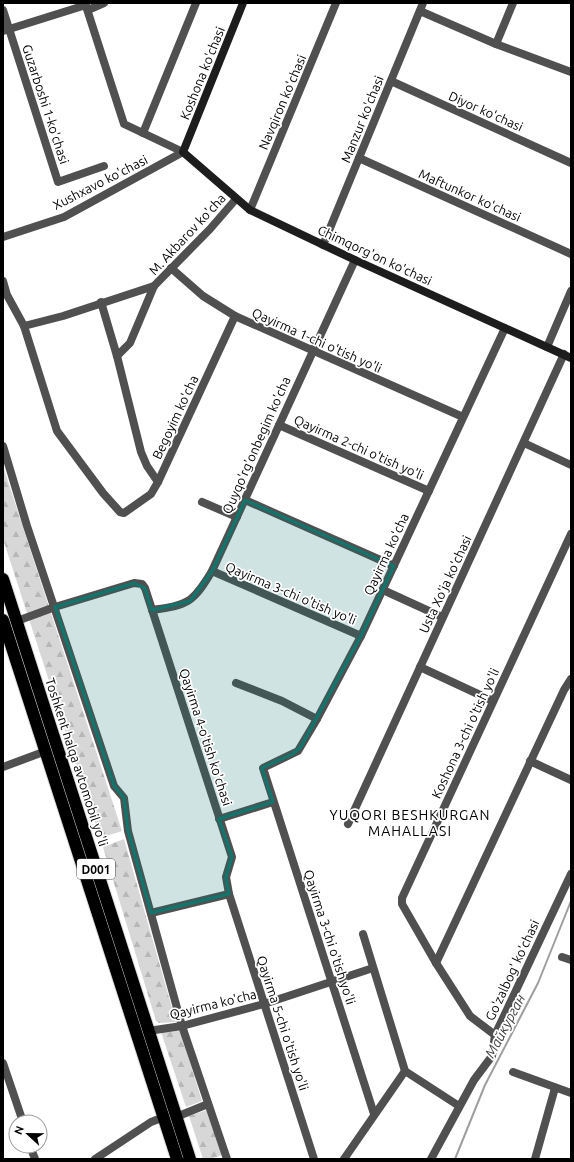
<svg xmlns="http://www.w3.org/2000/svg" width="574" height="1162" viewBox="0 0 574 1162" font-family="Ubuntu,sans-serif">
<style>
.forest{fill:url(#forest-firs)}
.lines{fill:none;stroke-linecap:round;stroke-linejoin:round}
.stream{stroke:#9e9e9e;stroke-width:2}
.highway-casing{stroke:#dbdbdb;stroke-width:14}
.street{stroke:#505050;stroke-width:8}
.secondary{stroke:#1d1d1d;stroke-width:8}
.highway{stroke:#000;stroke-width:12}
.marked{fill:#0f766e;fill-opacity:0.2;stroke:#0f766e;stroke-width:3;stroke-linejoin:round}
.labels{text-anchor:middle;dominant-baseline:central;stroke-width:3.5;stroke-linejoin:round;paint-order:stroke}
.shield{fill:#fff;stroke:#4c4c4c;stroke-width:1}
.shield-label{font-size:12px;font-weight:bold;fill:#000}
.street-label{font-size:13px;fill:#000;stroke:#fff}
.neighbourhood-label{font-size:14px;letter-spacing:1px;fill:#000;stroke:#fff}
.water-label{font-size:14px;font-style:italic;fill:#3f3f3f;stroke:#fff}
</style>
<defs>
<pattern id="forest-firs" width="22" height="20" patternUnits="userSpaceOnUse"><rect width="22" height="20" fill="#d7d7d7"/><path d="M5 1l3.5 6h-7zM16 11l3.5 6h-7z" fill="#b7b7b7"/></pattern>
</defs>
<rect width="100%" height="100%" fill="#fff"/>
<g class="forest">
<path d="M3 466 122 831 100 838 3 539Z"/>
<path d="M124 839 176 1022 159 1023 156 1021 103 847Z"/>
<path d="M180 1031 202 1101 186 1107 161 1032Z"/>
<path d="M207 1110 222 1155 210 1159H203L189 1116Z"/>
</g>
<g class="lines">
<path class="stream" d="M455 1159 485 1085 538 983 571 901"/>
<g class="highway-casing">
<g id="highway">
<path d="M3 579 190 1159"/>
<path d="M3 620 177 1159"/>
</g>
</g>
<g class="street">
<path d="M85 3 124 124 183 152"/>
<path d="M3 10 58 182 104 166"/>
<path d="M88 10 104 3"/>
<path d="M420 11 496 44 571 72"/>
<path d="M3 31 86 5"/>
<path d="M496 44 513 3"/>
<path d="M391 81 571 163"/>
<path d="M143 133 196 3"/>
<path d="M359 158 571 254"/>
<path d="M250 210 336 3"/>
<path d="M3 237 64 217 183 152"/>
<path d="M323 245 423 3"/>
<path d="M171 268 203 296 235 316 463 417"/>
<path d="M3 281 7 295 24 326 57 431 103 493 120 512 124 513 151 494 158 482 235 316"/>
<path d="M101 302 117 356 141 452 147 466 158 482"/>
<path d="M24 326 63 316 154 286"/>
<path d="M547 347 571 291"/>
<path d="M117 356 130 343 154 286 210 229 236 199"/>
<path d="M279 425 429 491"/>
<path d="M524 443 571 465"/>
<path d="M3 446 27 526 114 786 124 798 128 831 182 1026 227 1159"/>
<path d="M245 500 394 566"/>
<path d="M202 502 237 517"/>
<path d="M212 571 361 636"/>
<path d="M383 590 442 617"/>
<path d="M152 610C188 605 193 603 212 571L355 260"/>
<path d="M17 621 55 607 134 583 142 584 145 588 232 857 226 877 229 894 314 1159"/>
<path d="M420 667 493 701"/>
<path d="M236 683 282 701 317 719"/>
<path d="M530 761 571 780"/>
<path d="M3 767 46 751"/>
<path d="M219 819 273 802"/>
<path d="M348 824 564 354"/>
<path d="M151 913 229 894"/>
<path d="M363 934 405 1071 459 1106"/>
<path d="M562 957 571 960"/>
<path d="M436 963 564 690 571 679"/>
<path d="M148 1031 182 1026 264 1004 373 968"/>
<path d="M495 1035 470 1016 436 963 402 904V898L571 534"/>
<path d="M3 1063 23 1122"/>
<path d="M513 1072 571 1093"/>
<path d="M374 1114 263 768 298 751 317 719 361 636 505 328"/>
<path d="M176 1117 208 1104"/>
<path d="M30 1146 35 1159"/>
<path d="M95 1159 151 1122 164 1117"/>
<path d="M344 1159 405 1071"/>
<path d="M431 1159 474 1080 492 1056 495 1035 571 874"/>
<path d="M535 1159 555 1088"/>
</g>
<path class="secondary" d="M243 3 183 152 250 210 355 260 571 358"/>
<use href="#highway" class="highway"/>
</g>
<path class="marked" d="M245 500 394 566 361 636 301 747 293 754 262 768 273 802 219 819 232 857 226 877 229 894 151 913 128 831 124 798 114 786 55 607 134 583 145 588 152 610 190 601 212 571Z"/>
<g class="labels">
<rect class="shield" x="77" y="859" width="38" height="20" rx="3"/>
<g class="shield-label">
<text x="96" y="869">D001</text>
</g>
<g class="street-label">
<text transform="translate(202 73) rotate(-68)">Koshona ko'chasi</text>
<text transform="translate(282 102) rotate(-67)">Navqiron ko'chasi</text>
<text transform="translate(46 104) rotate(72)">Guzarboshi 1-ko'chasi</text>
<text transform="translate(486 111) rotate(24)">Diyor ko'chasi</text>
<text transform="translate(362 119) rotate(-68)">Manzur ko'chasi</text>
<text transform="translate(100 182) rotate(-27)">Xushxavo ko'chasi</text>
<text transform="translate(470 195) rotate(24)">Maftunkor ko'chasi</text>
<text transform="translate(187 234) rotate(-47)">M. Akbarov ko'cha</text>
<text transform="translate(375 255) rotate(25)">Chimqorg'on ko'chasi</text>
<text transform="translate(317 340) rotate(24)">Qayirma 1-chi o'tish yo'li</text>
<text transform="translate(175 417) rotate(-65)">Begoyim ko'cha</text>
<text transform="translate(256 445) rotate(-66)">Quyqo'rg'onbegim ko'cha</text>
<text transform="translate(359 447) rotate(24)">Qayirma 2-chi o'tish yo'li</text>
<text transform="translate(386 554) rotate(-65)">Qayirma ko'cha</text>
<text transform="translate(445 584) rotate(-65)">Usta Xo'ja ko'chasi</text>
<text transform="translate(291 593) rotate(23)">Qayirma 3-chi o'tish yo'li</text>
<text transform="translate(465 733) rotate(-65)">Koshona 3-chi o'tish yo'li</text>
<text transform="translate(206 737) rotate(72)">Qayirma 4-o'tish ko'chasi</text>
<text transform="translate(77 762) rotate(72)">Toshkent halqa avtomobil yo'li</text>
<text transform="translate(330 937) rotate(72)">Qayirma 3-chi o'tish yo'li</text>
<text transform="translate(512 970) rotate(-65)">Go'zalbog' ko'chasi</text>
<text transform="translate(213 1004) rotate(-14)">Qayirma ko'cha</text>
<text transform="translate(283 1023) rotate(72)">Qayirma 5-chi o'tish yo'li</text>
</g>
<g class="neighbourhood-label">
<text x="410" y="815">YUQORI BESHKURGAN<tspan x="410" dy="16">MAHALLASI</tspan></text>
</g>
<g class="water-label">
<text transform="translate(505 1026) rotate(-62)">Майкурган</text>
</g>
</g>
<rect width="574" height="1162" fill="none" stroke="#000000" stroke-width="8"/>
<g transform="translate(28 1134) rotate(292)"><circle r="19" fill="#ffffff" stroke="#999999"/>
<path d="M0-3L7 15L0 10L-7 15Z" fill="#000000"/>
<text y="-6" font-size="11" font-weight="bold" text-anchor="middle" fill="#000000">N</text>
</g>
</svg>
